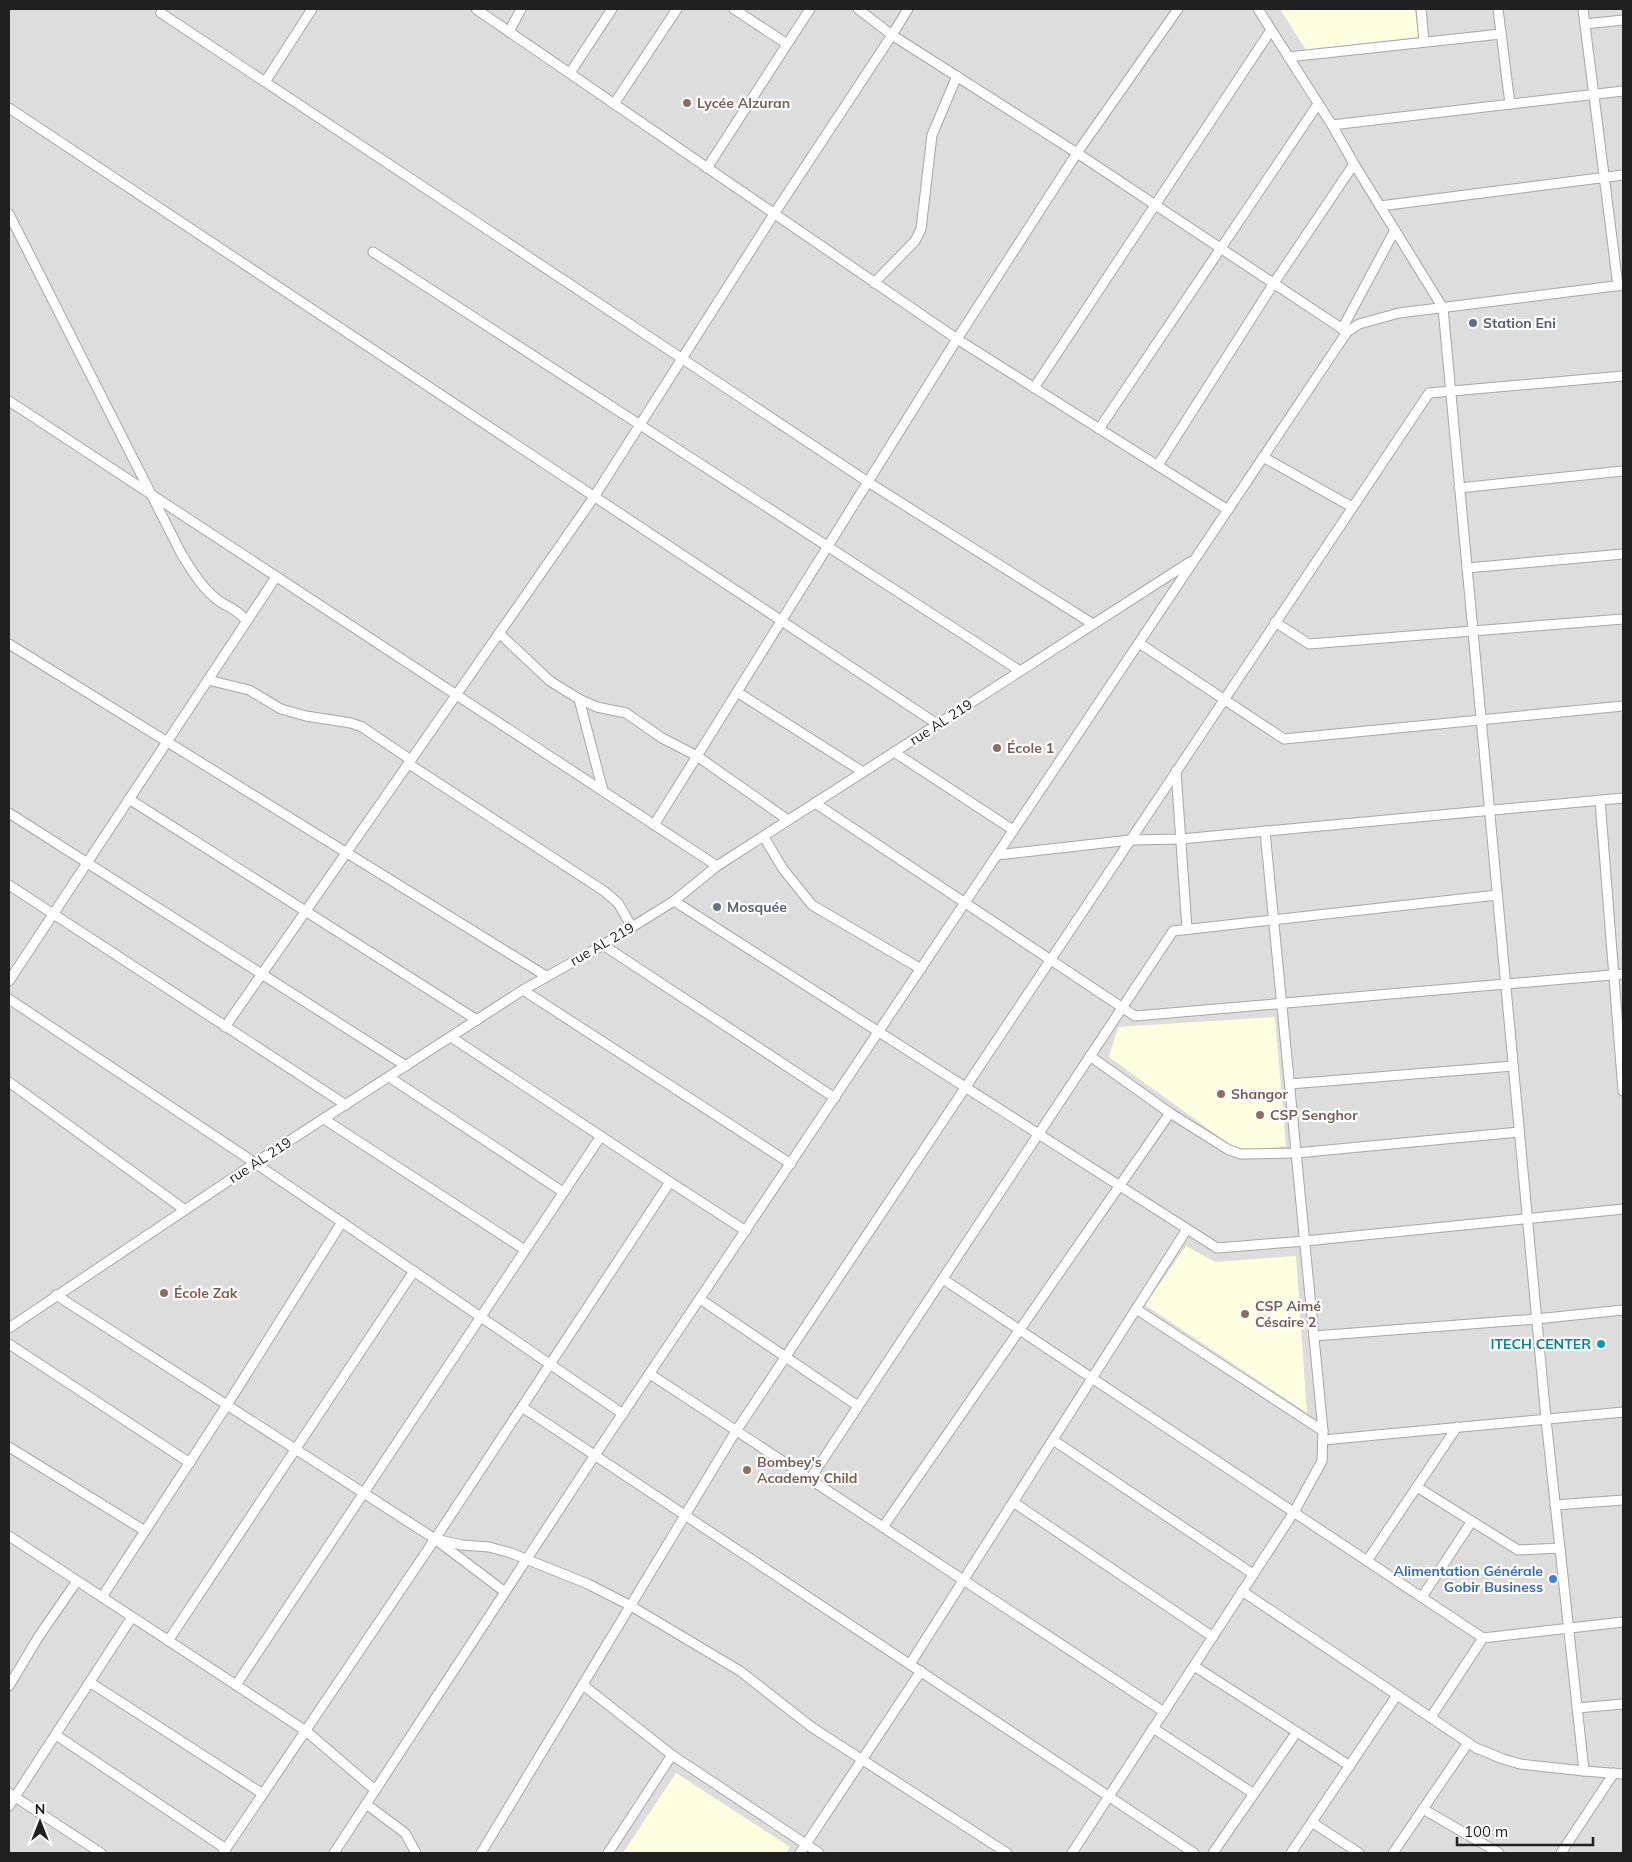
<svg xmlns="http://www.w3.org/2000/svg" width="1632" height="1862" viewBox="0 0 1632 1862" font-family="Mulish,sans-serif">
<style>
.residential{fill:#dedddd}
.education{fill:#fffee1}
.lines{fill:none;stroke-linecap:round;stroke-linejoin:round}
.street-casing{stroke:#a7a7a7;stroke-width:11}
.street{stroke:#fff;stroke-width:9}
.education-dot{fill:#8d6e63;stroke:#fff;stroke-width:2}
.service-dot{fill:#5c6f8a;stroke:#fff;stroke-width:2}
.worship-dot{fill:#6b7280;stroke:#fff;stroke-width:2}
.culture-dot{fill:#0f9aa8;stroke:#fff;stroke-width:2}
.shop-dot{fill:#3f7fe0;stroke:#fff;stroke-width:2}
.labels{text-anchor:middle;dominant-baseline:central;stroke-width:4.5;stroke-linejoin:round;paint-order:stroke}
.education-label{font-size:14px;font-weight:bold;fill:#785e54;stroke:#fff;text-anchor:start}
.service-label{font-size:14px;font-weight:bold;fill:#4e5e75;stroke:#fff;text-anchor:start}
.street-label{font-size:14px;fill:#202020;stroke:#fff}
.worship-label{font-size:14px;font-weight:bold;fill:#5b616d;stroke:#fff;text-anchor:start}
.culture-label{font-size:14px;font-weight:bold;fill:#0d838f;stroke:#fff;text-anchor:end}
.shop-label{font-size:14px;font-weight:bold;fill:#366cbe;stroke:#fff;text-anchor:end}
</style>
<rect width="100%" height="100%" fill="#f1ede6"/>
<rect class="residential" x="9" y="9" width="1614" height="1844"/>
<g class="education">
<path d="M1280 9H1415L1418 37 1306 50Z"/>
<path d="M1275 1017 1286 1146 1240 1152 1109 1057 1118 1027Z"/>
<path d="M1186 1246 1215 1262 1296 1256 1307 1413 1145 1305Z"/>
<path d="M676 1773 790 1847 786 1853H623Z"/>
</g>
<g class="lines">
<g class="street-casing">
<g id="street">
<path d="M476 9 957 339 1228 510"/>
<path d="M734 9 787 44"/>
<path d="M858 9 892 35 1077 153 1347 332"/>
<path d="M1258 9 1332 125 1354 164 1443 308 1546 1419 1584 1771"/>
<path d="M1421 9 1424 42"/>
<path d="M1498 9 1510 104"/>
<path d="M1583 9 1618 286"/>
<path d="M161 13 868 482 1093 624"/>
<path d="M1585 24 1623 20"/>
<path d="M509 32 521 9"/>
<path d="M1288 57 1501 34"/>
<path d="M570 73 612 9"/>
<path d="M265 82 312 9"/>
<path d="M614 104 677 9"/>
<path d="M9 108 937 724"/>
<path d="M1332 125 1623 91"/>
<path d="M707 168 810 9"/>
<path d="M1380 206 1623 175"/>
<path d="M9 214 182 555C191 569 200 585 213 596 224 607 238 608 246 621"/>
<path d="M373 252 1020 671"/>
<path d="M874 283 915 241 921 229 932 135 957 76"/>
<path d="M1342 329 1395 230"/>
<path d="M1034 388 1271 30"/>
<path d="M9 401 717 866"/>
<path d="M1099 429 1318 104"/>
<path d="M1263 457 1352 507"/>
<path d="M1158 465 1274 283 1354 164"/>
<path d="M1459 488 1623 471"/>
<path d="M1467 568 1623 554"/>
<path d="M1275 622 1309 644 1623 619"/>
<path d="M499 633 550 681 579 699 597 707 626 713 662 738 697 756 788 820"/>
<path d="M1139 643 1284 739 1623 706"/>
<path d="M9 644 546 976"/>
<path d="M208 680 249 690 281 709 306 716 351 723 362 727 411 760"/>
<path d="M737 692 863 772"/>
<path d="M579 699 603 791"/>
<path d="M894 752 1013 830"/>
<path d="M409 764 604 891 618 903 632 927"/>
<path d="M1176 771 1187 929"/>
<path d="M129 799 477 1020"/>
<path d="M1600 800 1623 1091"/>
<path d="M815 803 1135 1016 1623 974"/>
<path d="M9 813 406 1066"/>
<path d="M654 825 957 339 1077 153 1178 9"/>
<path d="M764 837 783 869 812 905 921 969"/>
<path d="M997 855 1130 840 1181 839 1623 798"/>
<path d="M9 885 346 1105"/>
<path d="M674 901 1217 1248 1305 1241 1623 1209"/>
<path d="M603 945 835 1098"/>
<path d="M9 981 276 577"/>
<path d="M523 990 791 1164"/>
<path d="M9 999 255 1163 623 1414"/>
<path d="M225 1027 594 497 774 214 892 35 908 9"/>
<path d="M451 1037 670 1182 746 1231"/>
<path d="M1090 1056 1170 1113 1229 1150 1241 1154 1296 1153 1519 1132"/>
<path d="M389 1077 563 1192"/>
<path d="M9 1082 185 1210"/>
<path d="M1290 1084 1513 1066"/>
<path d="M324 1119 525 1250"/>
<path d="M943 1279 1483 1638 1623 1622"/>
<path d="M56 1295 435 1539 505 1592"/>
<path d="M700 1299 858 1406"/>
<path d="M1136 1309 1323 1431"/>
<path d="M9 1328 255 1163 523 990 603 945 674 901 717 866 1190 562"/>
<path d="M1314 1336 1536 1319 1623 1310"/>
<path d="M9 1344 190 1463"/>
<path d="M650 1374 1164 1712"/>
<path d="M522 1407 1194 1853"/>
<path d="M1053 1440 1253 1574"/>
<path d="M1323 1440 1623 1412"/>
<path d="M9 1447 145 1531"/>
<path d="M810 1479 1173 931 1497 895"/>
<path d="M1417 1487 1518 1550 1560 1548"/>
<path d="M1013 1502 1213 1637"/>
<path d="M1555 1505 1623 1500"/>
<path d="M883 1527 1170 1113"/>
<path d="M9 1536 306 1731 375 1790"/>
<path d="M435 1539 462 1545 489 1547 511 1553 588 1584 631 1606 740 1671 813 1728 1007 1853"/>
<path d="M1367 1561 1457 1427"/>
<path d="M1242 1591 1476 1748 1503 1759 1520 1764 1584 1771 1623 1774"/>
<path d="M102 1597 227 1405 342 1222"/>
<path d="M1422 1597 1472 1521"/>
<path d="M168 1641 414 1271"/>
<path d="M910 1664 1187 1229"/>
<path d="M1194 1666 1350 1766"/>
<path d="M91 1683 263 1794"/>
<path d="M236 1685 601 1136"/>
<path d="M583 1685 672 1755 819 1853"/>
<path d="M9 1686 39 1636 77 1581"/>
<path d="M1577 1708 1623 1704"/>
<path d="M1431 1717 1483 1638"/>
<path d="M1153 1728 1254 1794"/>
<path d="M56 1735 226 1849"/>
<path d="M9 1793 101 1853"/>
<path d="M366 1804 405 1833 416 1853"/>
<path d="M9 1806 132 1617"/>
<path d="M1423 1809 1499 1853"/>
<path d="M1313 1823 1359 1853"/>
<path d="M223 1853 435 1539 670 1182"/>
<path d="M334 1853 595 1455 1347 332 1359 324 1399 313 1623 285"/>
<path d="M481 1853 736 1431 1429 393 1623 376"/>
<path d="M608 1853 672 1755"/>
<path d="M800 1853 921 1671"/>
<path d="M1072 1853 1294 1512 1322 1461 1323 1431 1265 831"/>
<path d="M1213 1853 1296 1733"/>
<path d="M1291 1853 1397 1695"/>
<path d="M1393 1853 1468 1743"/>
<path d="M1561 1853 1614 1773"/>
</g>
</g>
<use href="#street" class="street"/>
</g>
<g class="education-dot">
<circle cx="687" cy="103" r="5"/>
<circle cx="997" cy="748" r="5"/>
<circle cx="1221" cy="1094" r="5"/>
<circle cx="1260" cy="1115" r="5"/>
<circle cx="164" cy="1293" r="5"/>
<circle cx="1245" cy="1314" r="5"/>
<circle cx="747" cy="1470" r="5"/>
</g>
<circle class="service-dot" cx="1473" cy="323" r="5"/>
<circle class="worship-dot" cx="717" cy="907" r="5"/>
<circle class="culture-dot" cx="1601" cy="1344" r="5"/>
<circle class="shop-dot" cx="1553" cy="1579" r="5"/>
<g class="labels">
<g class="education-label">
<text x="697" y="103">Lycée Alzuran</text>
<text x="1007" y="748">École 1</text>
<text x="1231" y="1094">Shangor</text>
<text x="1270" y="1115">CSP Senghor</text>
<text x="174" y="1293">École Zak</text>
<text x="1255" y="1306">CSP Aimé<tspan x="1255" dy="16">Césaire 2</tspan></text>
<text x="757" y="1462">Bombey's<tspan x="757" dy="16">Academy Child</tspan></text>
</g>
<g class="service-label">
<text x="1483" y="323">Station Eni</text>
</g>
<g class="street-label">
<text transform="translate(941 722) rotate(-33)">rue AL 219</text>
<text transform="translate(602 944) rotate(-30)">rue AL 219</text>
<text transform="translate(260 1160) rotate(-33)">rue AL 219</text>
</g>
<g class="worship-label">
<text x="727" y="907">Mosquée</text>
</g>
<g class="culture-label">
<text x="1591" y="1344">ITECH CENTER</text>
</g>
<g class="shop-label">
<text x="1543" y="1571">Alimentation Générale<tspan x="1543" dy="16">Gobir Business</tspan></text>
</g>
</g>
<rect width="1632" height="1862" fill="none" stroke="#202020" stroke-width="20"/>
<g transform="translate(40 1822)" stroke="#ffffff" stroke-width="4" paint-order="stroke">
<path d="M0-4L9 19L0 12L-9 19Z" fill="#202020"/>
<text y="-8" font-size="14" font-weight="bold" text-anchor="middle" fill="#202020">N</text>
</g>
<path d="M1457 1837v8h136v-8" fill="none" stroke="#202020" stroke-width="2.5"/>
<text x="1464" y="1837" font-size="15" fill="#202020" stroke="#ffffff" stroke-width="4" paint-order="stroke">100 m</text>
</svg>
